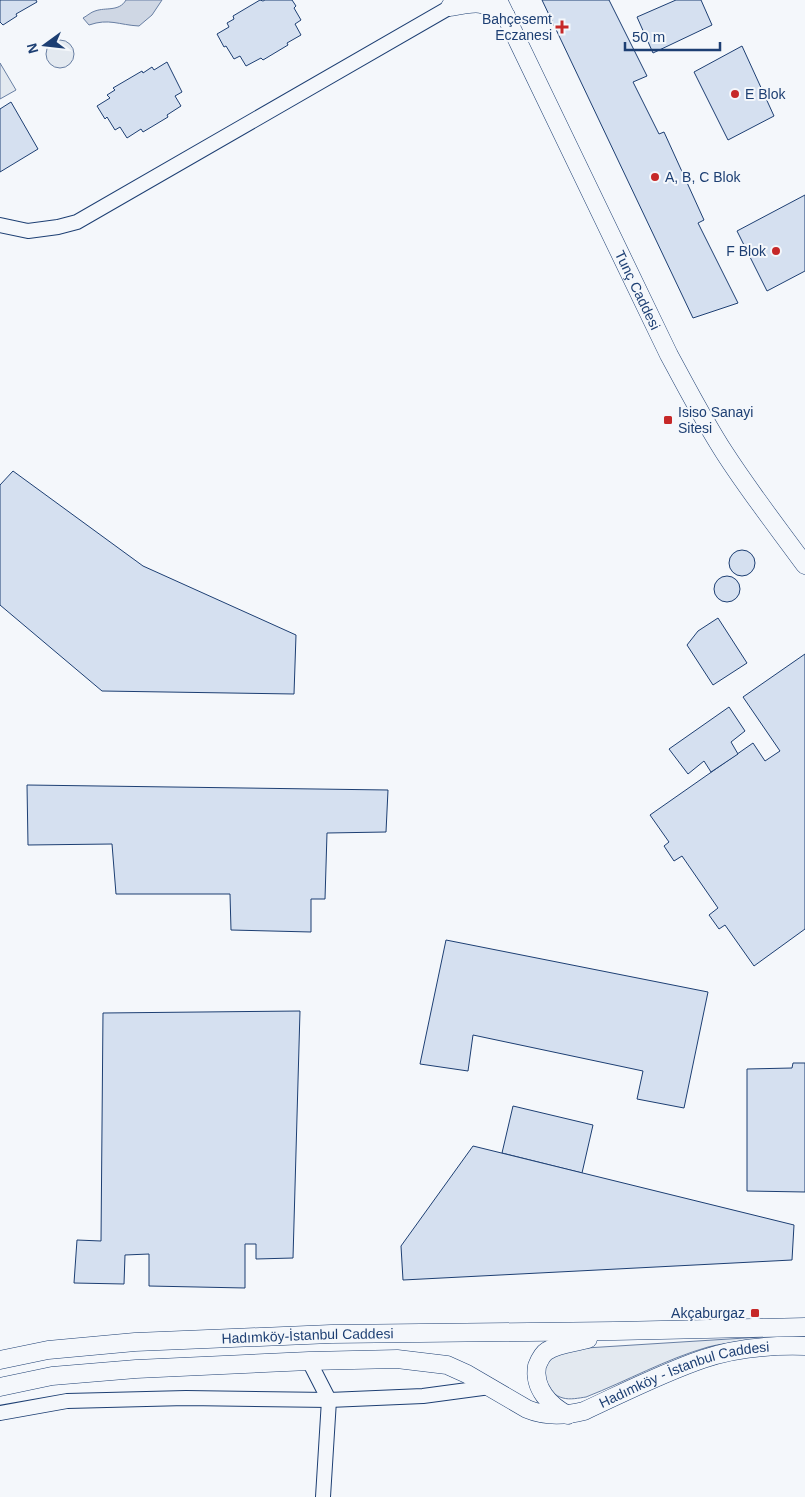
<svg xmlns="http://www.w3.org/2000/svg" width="805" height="1497" viewBox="0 0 805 1497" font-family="Arial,sans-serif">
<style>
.green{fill:#e3e9f0;stroke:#687fa3}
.water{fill:#cfd7e4;stroke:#687fa3}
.building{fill:#d5e0f0;stroke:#1d3f73}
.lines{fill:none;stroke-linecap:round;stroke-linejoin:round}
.minor-casing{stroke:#1d3f73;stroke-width:16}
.major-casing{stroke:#1d3f73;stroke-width:19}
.minor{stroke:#f4f7fb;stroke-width:14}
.major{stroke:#f4f7fb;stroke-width:18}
.poi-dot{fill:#c62828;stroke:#f4f7fb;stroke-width:2}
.labels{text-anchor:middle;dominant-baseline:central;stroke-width:4;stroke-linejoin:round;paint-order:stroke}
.poi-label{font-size:14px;fill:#1d3f73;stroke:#f4f7fb;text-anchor:end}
.street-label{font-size:14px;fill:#1d3f73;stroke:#f4f7fb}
</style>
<rect width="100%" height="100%" fill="#f4f7fb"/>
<g class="green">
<circle cx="60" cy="54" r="14"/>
<path d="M0 63 16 90 0 99Z"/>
<path d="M777 1336V1339C754 1341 731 1341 708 1347 666 1359 627 1381 586 1397 579 1398 570 1400 563 1398 547 1394 538 1373 549 1360 553 1355 563 1352 570 1349Z"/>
</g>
<path class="water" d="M126 0H162L152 15 139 26C119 25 109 18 89 25L83 18C87 16 91 12 95 11 106 7 119 12 126 0Z"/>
<g class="building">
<path d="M0 0H36L37 2 16 14 17 16 3 25 0 22Z"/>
<path d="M260 0 263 1 265 0H292L296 6 294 8 301 20 295 24 301 35 287 43 288 45 263 60 261 58 246 66 240 56 234 59 226 46 224 47 217 34 229 27 227 23 234 19 233 16Z"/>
<path d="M542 0H609L647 76 633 82 659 134 664 132 704 220 698 223 738 303 693 318Z"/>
<path d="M676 0H701L712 25 653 53 637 17Z"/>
<path d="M742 46 774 116 728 140 694 72Z"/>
<path d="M167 62 182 92 175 96 181 106 167 115 168 117 143 132 141 129 127 138 120 127 115 130 107 117 105 119 97 106 110 98 107 95 115 90 113 88 142 71 143 73 152 67 154 70Z"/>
<path d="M11 102 38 149 0 172V109Z"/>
<path d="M805 195V271L767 291 737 231Z"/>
<path d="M13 471 143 566 296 635 294 694 102 691 0 605V485Z"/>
<circle cx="742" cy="563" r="13"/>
<circle cx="727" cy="589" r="13"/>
<path d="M718 618 747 663 713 685 687 645 698 631Z"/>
<path d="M805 654V929L754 966 725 925 719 929 709 915 718 908 682 856 674 861 664 846 669 842 650 815 753 743 765 761 780 751 743 697Z"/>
<path d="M729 707 745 731 731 742 738 754 711 772 704 761 688 774 669 749Z"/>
<path d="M27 785 388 790 386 832 327 833 325 899H311V932L231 930 230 894H116L112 844 28 845Z"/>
<path d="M446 940 708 992 684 1108 637 1099 643 1071 473 1035 468 1071 420 1064Z"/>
<path d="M300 1011 293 1258 256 1259V1244H245V1288L149 1286V1254L125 1255 124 1284 74 1283 77 1240 101 1241 103 1013Z"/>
<path d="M793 1063H805V1192L747 1191V1069L792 1068Z"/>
<path d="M513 1106 593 1125 582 1173 502 1153Z"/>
<path d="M473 1146 794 1225 792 1260 403 1280 401 1246Z"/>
</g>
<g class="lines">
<g class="minor-casing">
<g id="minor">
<path d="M0 225 28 231 58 227 77 222 459 2"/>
<path d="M309 1361 329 1400 323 1497"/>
<path d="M0 1413 67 1401 186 1398 329 1400 423 1396 490 1387"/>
</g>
</g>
<g class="major-casing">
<g id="major">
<path d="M454 0 450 7C476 2 483 0 506 16"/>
<path id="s1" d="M498 0 669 355C687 388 704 421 724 452 749 491 778 528 805 565"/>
<path id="s2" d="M0 1360 48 1350 135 1342 331 1334 615 1331 805 1327"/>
<path id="s3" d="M0 1387 52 1376 136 1369 309 1361 397 1359 447 1365 467 1374 527 1409C546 1417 564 1416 584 1411 623 1393 662 1373 703 1359 735 1348 771 1345 805 1346"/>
<path d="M568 1415C550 1406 533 1388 537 1366 539 1361 542 1354 547 1351 560 1343 575 1343 588 1339"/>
</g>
</g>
<use href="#minor" class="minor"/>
<use href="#major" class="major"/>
</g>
<g class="poi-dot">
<path d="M559.5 19.5h5v5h5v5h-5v5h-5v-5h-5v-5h5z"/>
<circle cx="735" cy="94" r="5"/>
<circle cx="655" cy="177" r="5"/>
<circle cx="776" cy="251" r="5"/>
<rect x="663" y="415" width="10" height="10" rx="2.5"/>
<rect x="750" y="1308" width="10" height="10" rx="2.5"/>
</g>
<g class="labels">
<g class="poi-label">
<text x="552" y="19">Bahçesemt<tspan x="552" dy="16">Eczanesi</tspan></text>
<text x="745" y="94" text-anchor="start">E Blok</text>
<text x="665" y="177" text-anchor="start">A, B, C Blok</text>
<text x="766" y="251">F Blok</text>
<text x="678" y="412" text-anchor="start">Isiso Sanayi<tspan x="678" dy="16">Sitesi</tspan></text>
<text x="745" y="1313">Akçaburgaz</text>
</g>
<g class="street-label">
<text stroke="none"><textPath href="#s1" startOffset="322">Tunç Caddesi</textPath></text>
<text stroke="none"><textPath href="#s2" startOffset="309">Hadımköy-İstanbul Caddesi</textPath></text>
<text stroke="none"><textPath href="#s3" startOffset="706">Hadımköy - İstanbul Caddesi</textPath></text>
</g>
</g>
<g transform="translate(45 45) rotate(255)" stroke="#f4f7fb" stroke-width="4" paint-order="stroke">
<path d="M0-4L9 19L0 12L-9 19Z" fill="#1d3f73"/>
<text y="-8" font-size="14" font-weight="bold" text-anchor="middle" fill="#1d3f73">N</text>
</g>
<path d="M625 42v8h95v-8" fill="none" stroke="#1d3f73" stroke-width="2.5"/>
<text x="632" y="42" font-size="15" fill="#1d3f73" stroke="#f4f7fb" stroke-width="4" paint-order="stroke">50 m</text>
</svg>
